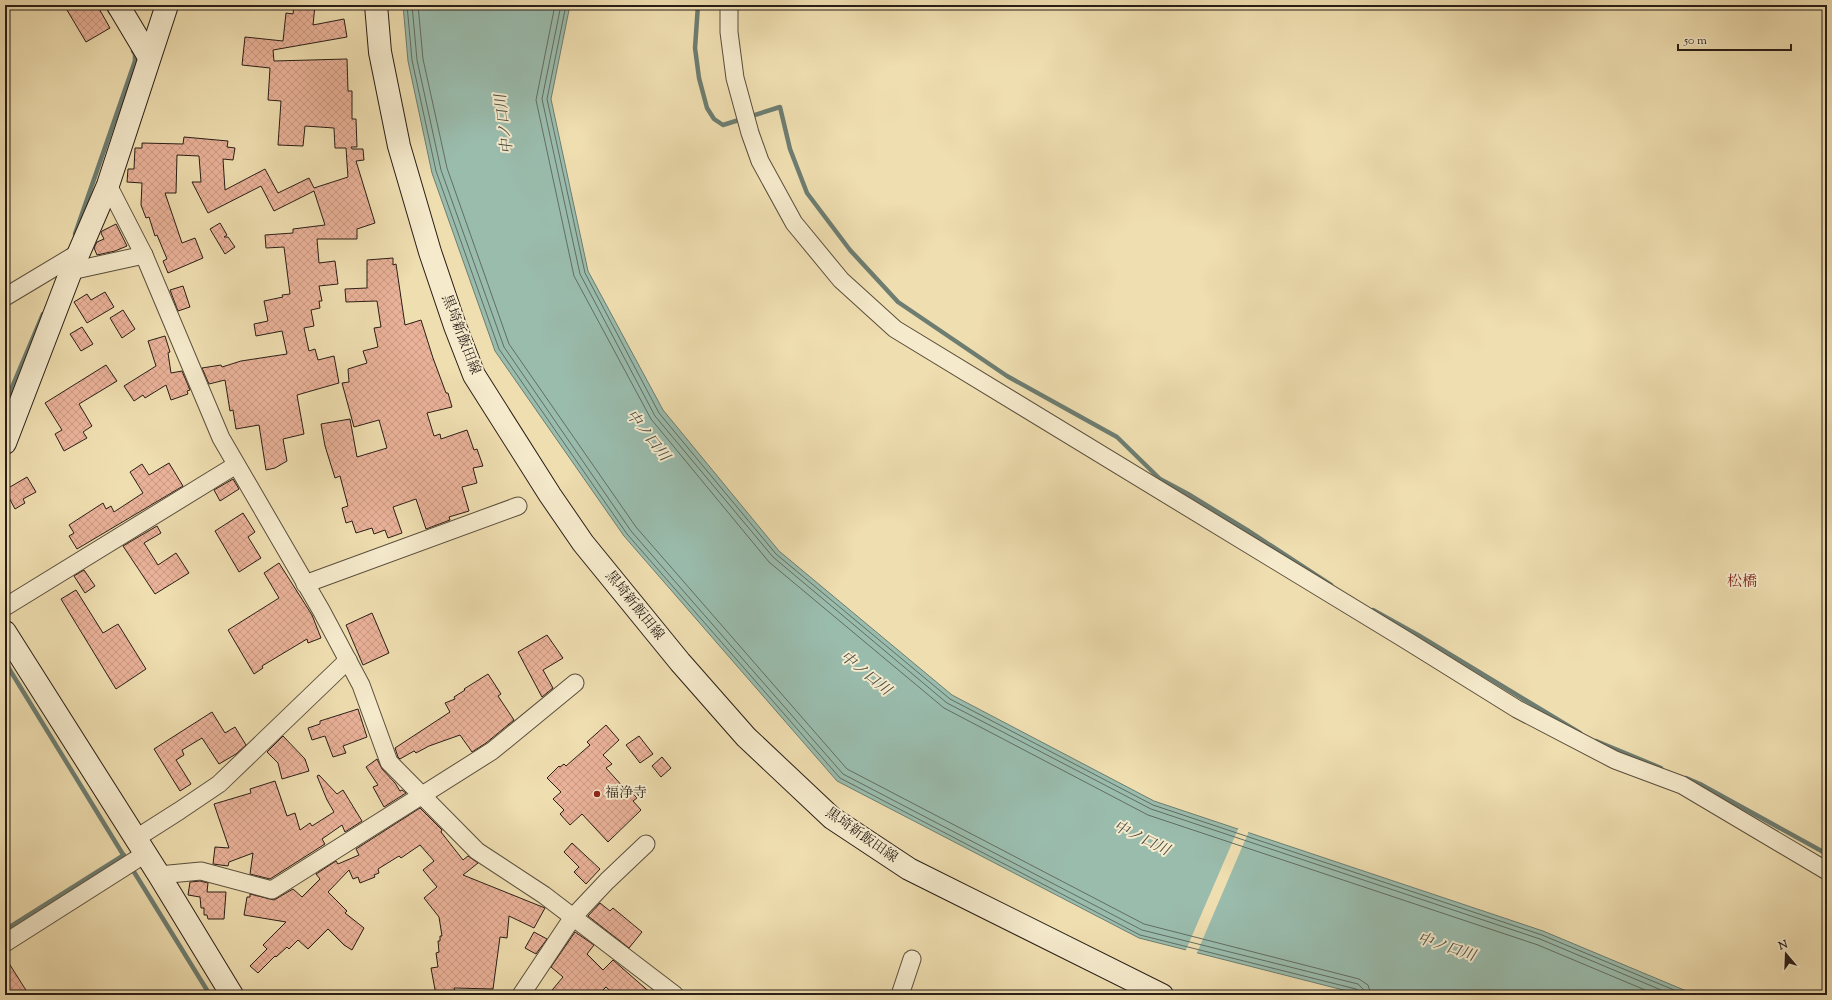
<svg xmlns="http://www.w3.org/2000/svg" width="1832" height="1000" viewBox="0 0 1832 1000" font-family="'Sorts Mill Goudy','Noto Serif JP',serif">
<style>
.water{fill:#9abcad;stroke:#6d7d71}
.pier{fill:#efdeb0}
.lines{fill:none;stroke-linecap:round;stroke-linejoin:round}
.shore{stroke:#626d62;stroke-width:1}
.stream{stroke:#6d7d71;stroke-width:4.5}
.building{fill:url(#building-cross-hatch);stroke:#291e16}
.street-casing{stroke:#5a4e3c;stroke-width:19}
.secondary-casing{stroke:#291e16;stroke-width:24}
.street{stroke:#f5eacc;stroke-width:17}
.secondary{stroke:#f5eacc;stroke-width:22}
.poi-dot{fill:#8f2418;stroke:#f5eacc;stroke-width:1.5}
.labels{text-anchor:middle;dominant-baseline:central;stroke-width:4;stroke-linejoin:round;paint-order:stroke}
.street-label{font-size:14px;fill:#291e16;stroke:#f5eacc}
.poi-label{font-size:14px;fill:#291e16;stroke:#f5eacc;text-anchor:start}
.water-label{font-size:15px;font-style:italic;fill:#4b4d43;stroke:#f5eacc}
.neighbourhood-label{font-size:15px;fill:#7a1f14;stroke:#f5eacc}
</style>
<defs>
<pattern id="building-cross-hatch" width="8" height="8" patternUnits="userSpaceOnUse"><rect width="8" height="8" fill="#eab299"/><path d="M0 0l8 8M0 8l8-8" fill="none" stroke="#c99983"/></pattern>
</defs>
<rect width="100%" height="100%" fill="#efdeb0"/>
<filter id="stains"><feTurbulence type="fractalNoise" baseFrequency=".005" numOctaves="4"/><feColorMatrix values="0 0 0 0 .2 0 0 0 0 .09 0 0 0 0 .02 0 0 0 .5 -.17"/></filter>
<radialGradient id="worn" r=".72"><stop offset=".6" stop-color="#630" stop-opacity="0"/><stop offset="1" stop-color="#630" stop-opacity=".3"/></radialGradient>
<path class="water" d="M403 5H570L551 99 588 271 663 410 779 551 952 695 1154 801 1543 931 1696 995H1363L1139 938 837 781 624 536 495 351 432 173 408 61Z"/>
<path class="pier" d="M1239 827 1249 831 1196 955 1185 952Z"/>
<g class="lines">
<g class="shore">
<path d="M407 5 412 60 436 171 499 349 627 534 840 778 1140 935 1356 989 1359 991 1360 995"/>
<path d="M412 5 417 60 441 170 504 347 631 531 843 774 1142 930 1358 984 1363 989 1365 995"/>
<path d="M418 5 423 59 447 168 509 344 636 527 847 769 1144 924 1359 979 1368 985 1371 995"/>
<path d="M555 5 536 100 574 276 651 419 769 562 944 708 1148 815 1538 945 1657 995"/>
<path d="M561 5 542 99 580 274 655 416 773 557 947 703 1151 809 1540 939 1673 995"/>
<path d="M566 5 547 99 585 273 659 413 776 554 950 699 1153 805 1542 935 1686 995"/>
</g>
<g class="stream">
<path d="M106 5 111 13"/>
<path d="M698 5 695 48 699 78 707 108 714 119 723 125 780 107 790 149 807 193 850 250 898 302 1007 376 1117 437 1160 479 1188 494 1247 530 1331 585"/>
<path d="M75 234 135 61V54L133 51"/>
<path d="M5 404 43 314"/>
<path d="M1373 610 1418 635 1580 733"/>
<path d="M5 662 127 861"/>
<path d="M1596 741 1661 768"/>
<path d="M1686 778 1700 784 1827 854"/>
<path d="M131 867 210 995"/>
<path d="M5 930 124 855"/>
</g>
</g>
<g class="building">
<path d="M64 5H97L110 28 86 42Z"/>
<path d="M294 5H315L313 25 344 19 347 37 273 50 274 61 347 59 348 91H352V119H356L357 147H351L352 149H363L364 160 356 161 375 223 357 229V239H317L319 263 335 261 338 284 319 286 322 301H319L320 308 311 310 314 326 304 328 309 351 315 349 318 360 334 356 339 383 297 395 304 434 283 439 287 461 275 468 266 470 259 425 236 429 233 410 230 411 225 380 209 384 202 368 221 365 222 367 241 361 287 354 282 331 256 336 254 324 268 321 264 301 283 297 282 295 290 294 284 247 266 248 265 235 293 233V229L325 225 314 191 274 211 261 186 208 213 192 182H201L199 156 177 155 176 193H165L182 243 195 238 203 258 168 273 163 261 167 259 157 235 155 236 149 217 146 218 141 205 142 183 127 182 128 169H134L135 148H142V143L183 144 184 137 228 141 227 147 235 148 233 160 223 159 225 190 265 169 278 193 309 178 314 188 348 177 346 148H335L334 128 305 126 303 146 278 145 281 101 268 100 270 68 242 65 245 37 283 41 286 13 293 14Z"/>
<path d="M220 223 227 235 224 237H228L235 247 225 254 210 229Z"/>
<path d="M116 224 127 246 115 251 97 255 94 248 97 242 104 239 101 233 102 231Z"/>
<path d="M393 258V265L396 264 405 325 421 320 433 358 446 393H448L452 407 427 413 434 436 440 434 441 439 467 430 474 450 477 449 483 466 473 468 477 483 462 487 469 511 449 517 450 520 426 529 416 499 393 507 402 533 388 538 385 530 374 534 372 528 356 533 352 521 346 523 342 508 348 506 340 476 335 478 325 446 321 424 350 419 357 457 387 448 379 420 354 427 342 383 349 382 348 369 367 363 363 351 378 347 374 328 381 327 377 301 346 302 345 289 367 288V260Z"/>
<path d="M183 286 190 307 178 311 170 290Z"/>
<path d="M105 292 114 307 87 323 74 302 87 294 91 300Z"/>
<path d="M123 310 135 329 122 338 110 318Z"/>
<path d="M82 327 93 344 81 351 70 334Z"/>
<path d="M165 336 170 352 168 353 171 373 182 371 190 390 187 391 188 394 171 400 166 385 145 398 143 395 134 401 124 386 156 366 148 341Z"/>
<path d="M106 365 117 381 79 404 92 426 83 432 87 438 64 451 55 434 62 430 45 403Z"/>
<path d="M169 463 183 486 77 549 69 536 74 533 69 525 103 503 106 509 111 506 114 512 143 493 130 472 142 464 149 475Z"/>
<path d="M27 477 36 492 23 499 25 503 15 509 5 490Z"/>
<path d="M233 479 239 489 220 501 214 490Z"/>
<path d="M243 513 255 532 248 537 261 558 239 572 215 531Z"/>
<path d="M157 526 161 533 144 543 158 565 176 553 189 573 155 594 123 546Z"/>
<path d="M279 563 312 615 321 638 308 643 307 639 262 666 263 668 254 674 228 630 279 598 264 573Z"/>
<path d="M84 570 95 586 85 593 74 576Z"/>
<path d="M76 590 103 633 118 624 146 669 116 689 61 599Z"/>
<path d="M372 613 389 653 363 665 346 625Z"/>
<path d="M547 635 563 658 543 670 553 688 542 697 518 652Z"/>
<path d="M488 674 501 694 498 696 514 720 486 743 472 752 460 735 429 746 416 753 414 751 400 759 398 757 395 748 450 712 445 703 455 699 454 697 465 690 464 689Z"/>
<path d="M358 709 367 737 343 746 346 753 333 757 325 736 312 740 308 728 320 724V721Z"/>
<path d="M212 712 225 733 235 727 246 745 236 754 219 764 202 738 182 750 184 755 176 760 191 784 180 791 154 749Z"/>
<path d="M606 725 619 740 603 755 612 764 606 768 624 788 626 786 637 798 633 801 641 810 608 842 582 814 570 825 560 814 564 810 553 799 561 792 547 778 559 766 560 767 564 764 566 766 590 745 587 742Z"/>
<path d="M283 736 305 759 309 771 282 779 278 763 267 752Z"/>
<path d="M639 736 653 754 640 763 626 745Z"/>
<path d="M662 757 671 768 661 777 652 766Z"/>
<path d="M377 759 382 769 395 783 400 791 402 790 406 793 384 807 373 787 378 785 366 767Z"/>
<path d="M319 775 337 794 343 790 362 821 345 832 342 825 322 839 325 844 270 879 250 874 253 853 229 862 228 866 213 864 215 847 229 848 214 804 251 793 250 789 275 781 287 816 295 813 300 830 310 823 312 826 334 812 327 800 317 776Z"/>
<path d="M420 808 442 830 441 832 463 860 468 856 478 863 463 875 545 908 534 928 509 916 507 938 500 937 493 989 454 988 456 995H436L431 968 438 967 436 953 439 952 438 941H440V936H442L439 917 424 898 437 887 423 870 434 861 420 845 401 858 399 856 378 869 379 873 374 875 375 877 360 883 358 877 353 879 349 870 328 892 347 911 345 913 364 928 352 950 344 945 328 929 308 949 298 940 289 949 287 947 276 957 275 956 258 973 250 966 267 949 263 945 286 922 244 915 247 897H250V894L274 900 293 889 302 897 320 879 316 874 336 861 338 864 359 855 356 849Z"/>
<path d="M572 843 600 869 586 884 574 872 579 867 564 852Z"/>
<path d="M200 881 208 883 207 892H226L224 919H208L207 915H204V908H201L200 897 188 895 190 882Z"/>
<path d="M600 903 610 911 613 908 642 932 629 948 588 916Z"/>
<path d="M534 932 547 939 536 954 525 948Z"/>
<path d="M575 932 594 945 587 954 603 970 613 960 653 995H615L606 987 598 995H548L563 977 551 967Z"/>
<path d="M5 957 29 995H5Z"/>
</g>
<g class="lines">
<g class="street-casing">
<g id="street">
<path d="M729 5V32L735 78 750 133 760 161 794 223 841 280 895 329 1406 640 1517 709 1615 760 1682 785 1827 871"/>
<path d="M108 185 144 255 221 438 321 610 361 685 389 762 477 851 544 895 675 995"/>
<path d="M71 271 144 255"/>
<path d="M5 297 80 252"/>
<path d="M305 584 518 506"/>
<path d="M5 607 236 465"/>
<path d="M135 839 179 811 219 784 348 660"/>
<path d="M159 875 201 871 272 890 492 751 575 683"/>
<path d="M5 943 145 854"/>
<path d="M521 995 573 917 607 881 646 844"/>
<path d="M900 995 912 959"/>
</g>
</g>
<g class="secondary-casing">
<g id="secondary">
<path d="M118 5 149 57"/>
<path d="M376 5 380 52 399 146 430 252 455 326 474 375 550 495 583 543 680 662 746 737 832 818 909 869 1162 995"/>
<path d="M5 443 71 271 108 185 167 5"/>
<path d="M5 632 159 875 232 995"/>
</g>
</g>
<use href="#street" class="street"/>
<use href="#secondary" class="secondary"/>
</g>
<circle class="poi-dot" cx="597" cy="794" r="4"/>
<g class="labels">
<g class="street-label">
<text transform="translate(460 335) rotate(69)">黒埼新飯田線</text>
<text transform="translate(634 606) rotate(51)">黒埼新飯田線</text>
<text transform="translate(861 836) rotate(35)">黒埼新飯田線</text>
</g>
<g class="poi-label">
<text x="605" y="794">福浄寺</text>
</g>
<g class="water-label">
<text transform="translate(505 124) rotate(-97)">中ノ口川</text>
<text transform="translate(647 436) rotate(52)">中ノ口川</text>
<text transform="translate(865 674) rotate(39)">中ノ口川</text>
<text transform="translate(1141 839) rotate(26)">中ノ口川</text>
<text transform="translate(1446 948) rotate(18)">中ノ口川</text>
</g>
<g class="neighbourhood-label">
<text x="1742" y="582">松橋</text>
</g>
</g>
<rect width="1832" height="1000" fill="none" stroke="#efdeb0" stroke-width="20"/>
<rect x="6" y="6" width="1820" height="988" fill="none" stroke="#291e16" stroke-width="2"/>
<rect x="10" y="10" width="1812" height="980" fill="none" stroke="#291e16"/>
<g transform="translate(1786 954) rotate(341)" stroke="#f5eacc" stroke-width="3" paint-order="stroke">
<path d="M0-3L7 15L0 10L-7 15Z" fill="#291e16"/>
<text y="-6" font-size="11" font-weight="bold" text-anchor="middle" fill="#291e16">N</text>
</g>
<path d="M1678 44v6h113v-6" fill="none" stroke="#291e16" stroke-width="2"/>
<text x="1684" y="44" font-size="12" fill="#291e16" stroke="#f5eacc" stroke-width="3" paint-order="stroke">50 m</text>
<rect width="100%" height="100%" filter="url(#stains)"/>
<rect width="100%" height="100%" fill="url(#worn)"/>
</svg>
